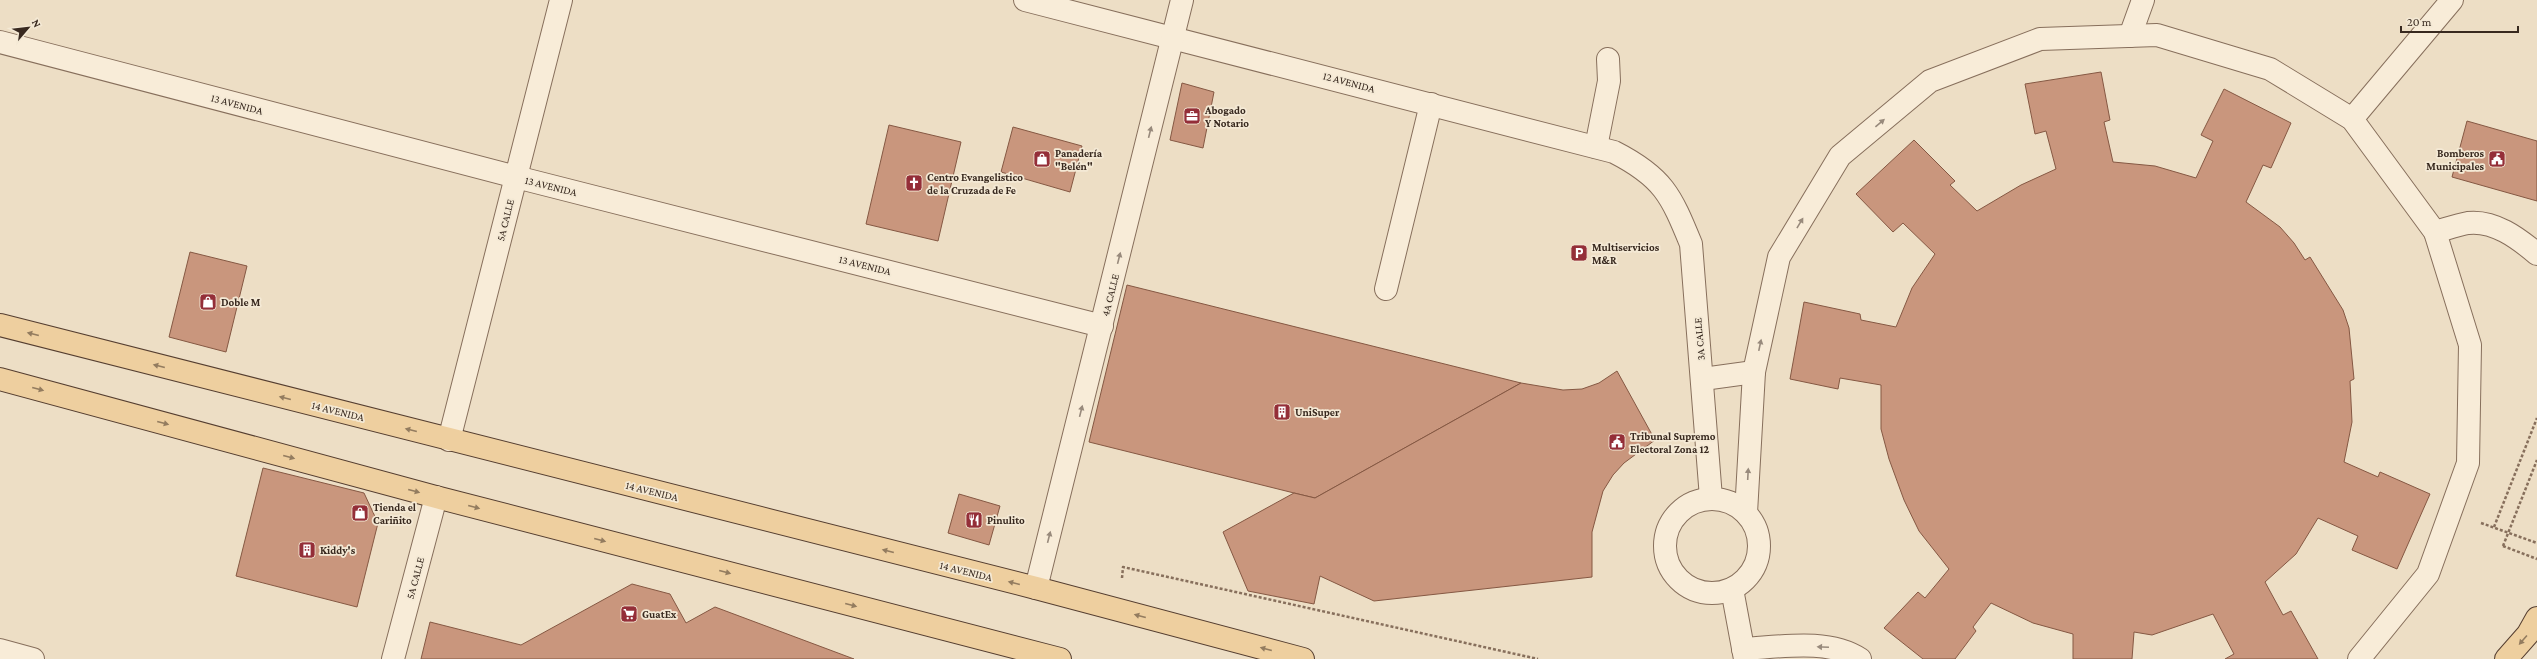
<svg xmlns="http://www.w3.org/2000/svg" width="2537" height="659" viewBox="0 0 2537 659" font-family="'Crimson Pro',serif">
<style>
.building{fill:#c9967d;stroke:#855843}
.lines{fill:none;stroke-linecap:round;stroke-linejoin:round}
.minor-casing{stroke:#876f5c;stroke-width:24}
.major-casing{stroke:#553e30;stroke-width:24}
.path{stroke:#876f5c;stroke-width:2.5;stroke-dasharray:3 2;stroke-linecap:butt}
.minor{stroke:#f8ecd8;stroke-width:22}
.major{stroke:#eecf9f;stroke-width:22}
.path-bridge{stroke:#876f5c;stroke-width:2.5;stroke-dasharray:3 2;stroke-linecap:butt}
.oneway{fill:#988a7c}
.oneway2{fill:#937c5f}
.labels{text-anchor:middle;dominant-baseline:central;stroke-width:3.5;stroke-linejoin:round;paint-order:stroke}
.street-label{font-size:11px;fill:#38291f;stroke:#f4e9d5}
.poi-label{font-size:11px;font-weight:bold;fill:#38291f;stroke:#f4e9d5;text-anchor:start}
</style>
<rect width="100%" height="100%" fill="#eddec5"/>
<g class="building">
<path d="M2101 72 2110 120 2104 122 2113 162 2155 166 2196 178 2213 141 2201 135 2224 89 2291 123 2271 168 2263 165 2246 202 2280 227 2294 243 2305 260 2310 257 2343 310 2349 328 2354 379 2350 381 2352 422 2344 462 2378 477 2380 472 2430 494 2397 569 2352 550 2358 536 2318 518 2296 554 2265 582 2283 615 2291 611 2318 659H2225L2234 654 2213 614 2152 635 2134 632 2132 659H2073V634L2033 623 1991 603 1973 627 1976 631 1955 659H1923L1884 628 1918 592 1925 598 1949 569 1919 531 1904 500 1889 459 1881 429V385L1840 378 1838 389 1790 379 1804 302 1860 314 1861 320 1896 327 1912 288 1935 254 1903 223 1893 232 1856 194 1914 140 1955 181 1950 185 1977 211 2021 185 2056 169 2046 131 2035 134 2025 84Z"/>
<path d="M1182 83 1214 92 1203 148 1170 140Z"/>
<path d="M2467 121 2537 141V201L2452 177Z"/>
<path d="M889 125 961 142 938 241 866 224Z"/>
<path d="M1013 127 1082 146 1070 192 1001 172Z"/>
<path d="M190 252 247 266 226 352 169 337Z"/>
<path d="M1127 285 1521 383 1315 498 1294 493 1089 442Z"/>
<path d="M1617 371 1655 440 1624 463 1613 475 1603 491 1592 532V577L1374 601 1320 576 1314 604 1248 591 1223 532 1294 493 1315 498 1521 383 1563 390 1582 389 1599 383Z"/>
<path d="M263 468 364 493 378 523 357 607 236 576Z"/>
<path d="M959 494 1000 506 989 545 948 533Z"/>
<path d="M632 584 670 594 686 623 715 607 854 659H421L430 622 521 645Z"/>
</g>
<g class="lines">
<g class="minor-casing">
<g id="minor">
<path d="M1025 0 1614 152C1663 177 1671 195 1691 244L1711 498"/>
<path d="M2130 36 2143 0"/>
<path d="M0 42 516 177 1102 326"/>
<path d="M2352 119 2452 0"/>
<path d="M1596 147 1609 81 1608 59"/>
<path d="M2435 232C2446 229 2457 225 2468 223 2494 220 2518 238 2537 254"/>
<path d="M1386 289 1431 104"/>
<path d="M1703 379 1754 372"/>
<path d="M449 440 561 0"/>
<circle cx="1712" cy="546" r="47"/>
<path d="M1746 513 1754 372 1779 257 1840 156 1930 81 2040 39 2157 35 2270 69 2352 119 2435 232 2470 345 2468 463 2428 574 2359 659"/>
<path d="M1036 588 1182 0"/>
<path d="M1732 589 1745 659"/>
<path d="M1743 649C1780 647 1828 638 1860 659"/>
<path d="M0 650 33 659"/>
<path d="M393 659 436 497"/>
</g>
</g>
<g class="major-casing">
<g id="major">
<path d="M0 325 1036 588 1303 659"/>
<path d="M0 379 436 497 1060 659"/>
<path d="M2506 659 2528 634 2537 618"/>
</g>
</g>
<g class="path">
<path d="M2481 523 2537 543"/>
<path d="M2494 527 2537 418"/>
<path d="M2503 546 2537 559"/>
<path d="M1122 578 1123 567 1538 659"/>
</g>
<use href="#minor" class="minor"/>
<use href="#major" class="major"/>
<path class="path-bridge" d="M2503 546 2537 460"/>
</g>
<defs><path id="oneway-solid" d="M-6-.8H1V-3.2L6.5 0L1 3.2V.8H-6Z"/></defs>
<g class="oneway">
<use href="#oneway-solid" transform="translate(1880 123) rotate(-40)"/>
<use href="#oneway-solid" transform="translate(1150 132) rotate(-76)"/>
<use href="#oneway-solid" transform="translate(1800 223) rotate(-59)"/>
<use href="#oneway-solid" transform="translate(1119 258) rotate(-76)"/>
<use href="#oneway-solid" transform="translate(1760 345) rotate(-78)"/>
<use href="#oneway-solid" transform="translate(1081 411) rotate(-76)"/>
<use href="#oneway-solid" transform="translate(1748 474) rotate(-87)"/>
<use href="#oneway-solid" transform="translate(1049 537) rotate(-76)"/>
<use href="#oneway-solid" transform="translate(1823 647) rotate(-177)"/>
</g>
<g class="oneway2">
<use href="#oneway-solid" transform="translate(33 334) rotate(-166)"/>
<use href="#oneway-solid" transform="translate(159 366) rotate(-166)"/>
<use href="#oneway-solid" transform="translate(38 389) rotate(15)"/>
<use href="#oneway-solid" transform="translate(285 398) rotate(-166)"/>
<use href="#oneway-solid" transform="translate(163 423) rotate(15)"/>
<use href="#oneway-solid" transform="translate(411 430) rotate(-166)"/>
<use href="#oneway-solid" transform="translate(289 457) rotate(15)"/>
<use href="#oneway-solid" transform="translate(414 491) rotate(15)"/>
<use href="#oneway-solid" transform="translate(474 507) rotate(15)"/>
<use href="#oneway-solid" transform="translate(600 540) rotate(15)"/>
<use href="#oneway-solid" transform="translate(888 551) rotate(-166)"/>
<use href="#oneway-solid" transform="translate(725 572) rotate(15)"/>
<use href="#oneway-solid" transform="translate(1014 583) rotate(-166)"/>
<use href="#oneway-solid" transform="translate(851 605) rotate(15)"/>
<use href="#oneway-solid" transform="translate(1140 616) rotate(-165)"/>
<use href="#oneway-solid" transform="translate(2523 640) rotate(131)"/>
<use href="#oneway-solid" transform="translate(1266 649) rotate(-165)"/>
</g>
<defs>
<g id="office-square" transform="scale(0.9)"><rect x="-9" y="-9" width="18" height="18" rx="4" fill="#942e38" stroke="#f4e9d5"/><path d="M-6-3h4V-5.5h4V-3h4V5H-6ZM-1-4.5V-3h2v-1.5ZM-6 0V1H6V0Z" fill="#fff"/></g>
<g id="shop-square" transform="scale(0.9)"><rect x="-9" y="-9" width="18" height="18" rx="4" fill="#942e38" stroke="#f4e9d5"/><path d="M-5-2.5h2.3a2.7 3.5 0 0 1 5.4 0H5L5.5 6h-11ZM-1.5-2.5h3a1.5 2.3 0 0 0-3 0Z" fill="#fff"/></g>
<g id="civic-square" transform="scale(0.9)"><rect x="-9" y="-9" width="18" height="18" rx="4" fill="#942e38" stroke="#f4e9d5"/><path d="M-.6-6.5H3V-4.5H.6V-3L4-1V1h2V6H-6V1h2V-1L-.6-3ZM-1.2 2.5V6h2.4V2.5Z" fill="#fff"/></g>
<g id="church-square" transform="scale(0.9)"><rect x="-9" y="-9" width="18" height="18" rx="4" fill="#942e38" stroke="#f4e9d5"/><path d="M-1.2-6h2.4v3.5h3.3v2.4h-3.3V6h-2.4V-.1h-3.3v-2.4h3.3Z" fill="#fff"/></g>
<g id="parking-square" transform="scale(0.9)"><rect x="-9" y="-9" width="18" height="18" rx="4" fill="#942e38" stroke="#f4e9d5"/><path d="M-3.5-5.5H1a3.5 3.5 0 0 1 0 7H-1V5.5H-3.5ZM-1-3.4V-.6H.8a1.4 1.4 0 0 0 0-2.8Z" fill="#fff"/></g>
<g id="building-square" transform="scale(0.9)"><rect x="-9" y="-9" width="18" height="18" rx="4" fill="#942e38" stroke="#f4e9d5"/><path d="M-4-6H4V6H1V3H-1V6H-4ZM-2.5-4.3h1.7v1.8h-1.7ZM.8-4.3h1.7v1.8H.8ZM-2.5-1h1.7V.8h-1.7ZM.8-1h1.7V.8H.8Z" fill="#fff"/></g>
<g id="restaurant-square" transform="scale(0.9)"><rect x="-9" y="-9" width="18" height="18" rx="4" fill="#942e38" stroke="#f4e9d5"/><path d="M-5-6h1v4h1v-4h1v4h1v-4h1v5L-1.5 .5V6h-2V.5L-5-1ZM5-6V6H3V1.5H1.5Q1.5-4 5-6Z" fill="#fff"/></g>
<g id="supermarket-square" transform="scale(0.9)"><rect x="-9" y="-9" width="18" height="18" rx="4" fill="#942e38" stroke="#f4e9d5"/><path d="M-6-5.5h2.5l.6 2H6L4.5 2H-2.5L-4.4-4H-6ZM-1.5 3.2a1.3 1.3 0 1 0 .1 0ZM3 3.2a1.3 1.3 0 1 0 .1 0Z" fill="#fff"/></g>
</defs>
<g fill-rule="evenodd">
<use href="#office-square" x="1192" y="116"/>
<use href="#shop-square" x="1042" y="159"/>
<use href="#civic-square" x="2497" y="159"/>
<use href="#church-square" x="914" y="183"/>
<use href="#parking-square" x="1579" y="253"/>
<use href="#shop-square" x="208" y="302"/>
<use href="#building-square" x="1282" y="412"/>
<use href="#civic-square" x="1617" y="442"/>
<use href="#shop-square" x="360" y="513"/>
<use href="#restaurant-square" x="974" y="520"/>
<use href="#building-square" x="307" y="550"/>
<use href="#supermarket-square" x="629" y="614"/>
</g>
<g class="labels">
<g class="street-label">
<text transform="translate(1349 82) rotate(15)">12 AVENIDA</text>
<text transform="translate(237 104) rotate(15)">13 AVENIDA</text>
<text transform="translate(551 186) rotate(14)">13 AVENIDA</text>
<text transform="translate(505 220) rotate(-76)">5A CALLE</text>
<text transform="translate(865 265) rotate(14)">13 AVENIDA</text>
<text transform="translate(1110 295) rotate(-76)">4A CALLE</text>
<text transform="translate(1699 339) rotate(-95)">3A CALLE</text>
<text transform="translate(338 411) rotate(14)">14 AVENIDA</text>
<text transform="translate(652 491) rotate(14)">14 AVENIDA</text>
<text transform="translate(966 571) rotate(14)">14 AVENIDA</text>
<text transform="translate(415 578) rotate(-75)">5A CALLE</text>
</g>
<g class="poi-label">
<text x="1205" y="110">Abogado<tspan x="1205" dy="13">Y Notario</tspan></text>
<text x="1055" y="153">Panadería<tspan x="1055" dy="13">"Belén"</tspan></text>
<text x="2484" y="153" text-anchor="end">Bomberos<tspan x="2484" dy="13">Municipales</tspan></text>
<text x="927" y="177">Centro Evangelistico<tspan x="927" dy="13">de la Cruzada de Fe</tspan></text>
<text x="1592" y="247">Multiservicios<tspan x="1592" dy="13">M&amp;R</tspan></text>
<text x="221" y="302">Doble M</text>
<text x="1295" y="412">UniSuper</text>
<text x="1630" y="436">Tribunal Supremo<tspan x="1630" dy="13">Electoral Zona 12</tspan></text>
<text x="373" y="507">Tienda el<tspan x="373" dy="13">Cariñito</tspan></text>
<text x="987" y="520">Pinulito</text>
<text x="320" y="550">Kiddy's</text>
<text x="642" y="614">GuatEx</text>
</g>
</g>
<g transform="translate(28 28) rotate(62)" stroke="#f4e9d5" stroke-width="3" paint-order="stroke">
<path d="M0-3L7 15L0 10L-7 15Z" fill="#38291f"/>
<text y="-6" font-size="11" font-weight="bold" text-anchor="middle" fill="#38291f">N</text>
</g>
<path d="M2401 26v6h117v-6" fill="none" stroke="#38291f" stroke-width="2"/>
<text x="2407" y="26" font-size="12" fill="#38291f" stroke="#f4e9d5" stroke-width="3" paint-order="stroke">20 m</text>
</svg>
